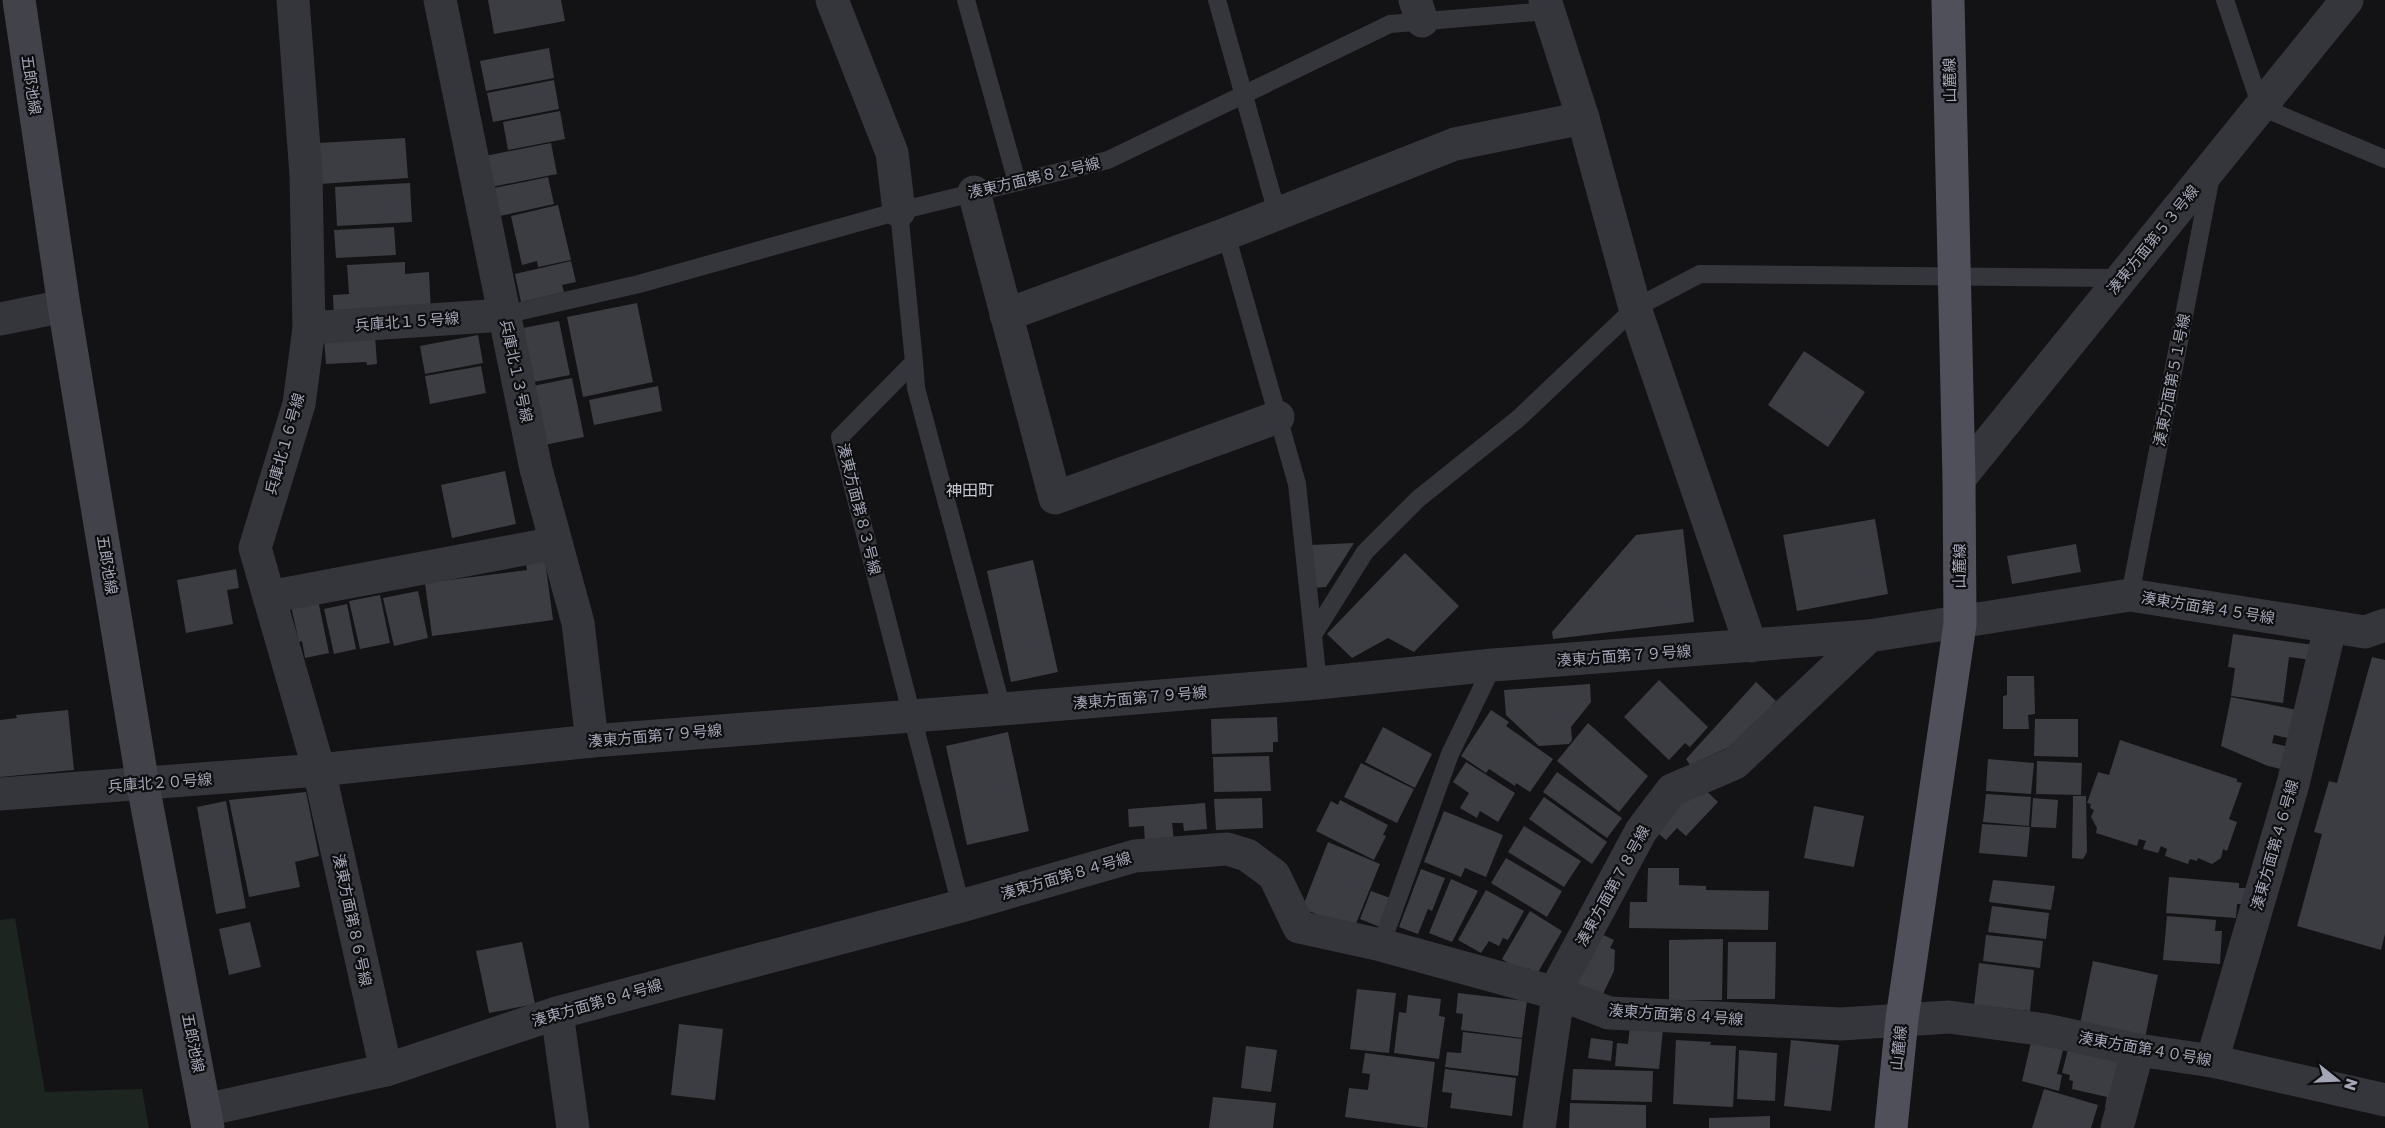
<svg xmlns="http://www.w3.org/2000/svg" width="2385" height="1128" viewBox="0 0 2385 1128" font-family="Rubik,'Noto Sans JP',sans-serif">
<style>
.green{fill:#1c251f}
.building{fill:#3c3d42}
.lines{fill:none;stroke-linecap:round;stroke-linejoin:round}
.lane{stroke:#35353c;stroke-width:18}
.street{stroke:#35353c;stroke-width:33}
.secondary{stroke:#41424a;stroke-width:33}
.primary{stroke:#4f5059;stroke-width:33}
.labels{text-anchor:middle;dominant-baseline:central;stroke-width:4.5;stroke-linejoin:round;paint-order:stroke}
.street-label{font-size:15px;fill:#a3a6b6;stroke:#0e0e10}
.neighbourhood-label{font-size:16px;fill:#c4c6d2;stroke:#0e0e10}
</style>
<rect width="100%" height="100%" fill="#131315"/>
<path class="green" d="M15 918 45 1092 142 1089 149 1128H0V920Z"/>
<g class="building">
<path d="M488 0H561L565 21 494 34Z"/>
<path d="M549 48 554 78 486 91 480 61Z"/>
<path d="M554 80 559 109 493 122 487 93Z"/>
<path d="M560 111 565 139 508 150 503 122Z"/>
<path d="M405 138 408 178 320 184 318 143Z"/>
<path d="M551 143 557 174 491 187 485 156Z"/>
<path d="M548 177 554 204 500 216 494 188Z"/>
<path d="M410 183 412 222 337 226 335 187Z"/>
<path d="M558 205 571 260 538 267 537 261 522 265 511 216Z"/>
<path d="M394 227 396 255 336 258 334 230Z"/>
<path d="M571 261 576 282 562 285 564 292 521 302 515 274Z"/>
<path d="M405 262V274L429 272 431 313 334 319 333 295 349 294 347 265Z"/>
<path d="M637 303 653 382 583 397 567 317Z"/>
<path d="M559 321 570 375 534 382 523 328Z"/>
<path d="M375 335 377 364 367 365 366 362 326 364 324 338Z"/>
<path d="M478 335 483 363 425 374 420 346Z"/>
<path d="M1804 351 1865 392 1828 447 1768 405Z"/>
<path d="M481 366 486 393 430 404 425 376Z"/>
<path d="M572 378 584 437 539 446 528 387Z"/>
<path d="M658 386 662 411 594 425 589 400Z"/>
<path d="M505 471 516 524 452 538 441 485Z"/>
<path d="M1875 519 1888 594 1797 611 1783 535Z"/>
<path d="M1683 529 1694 622 1553 639 1552 632 1636 535Z"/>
<path d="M1354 543 1326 587 1313 588 1311 545Z"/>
<path d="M2076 544 2081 572 2012 584 2007 556Z"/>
<path d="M1405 553 1459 606 1414 652 1388 638 1352 658 1327 634Z"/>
<path d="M545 560 553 620 432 636 425 583 527 570 526 563Z"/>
<path d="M1033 560 1058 672 1011 682 987 571Z"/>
<path d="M236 569 239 588 227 590 233 624 186 633 177 580Z"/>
<path d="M418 591 428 638 394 646 383 598Z"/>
<path d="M380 595 390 643 360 649 349 601Z"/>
<path d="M318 600 329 653 305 658 302 641 299 642 291 606Z"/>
<path d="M347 604 356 649 334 654 324 609Z"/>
<path d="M2233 634 2314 645 2312 660 2289 657 2283 703 2231 696 2235 668 2228 667Z"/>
<path d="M2372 657 2385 660V934L2381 950 2297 926 2322 834 2314 832 2329 781 2337 783Z"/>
<path d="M2007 676H2034L2035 714 2028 715 2029 729H2003V696L2007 695Z"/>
<path d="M1659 680 1708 727 1690 747 1685 743 1669 760 1624 717Z"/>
<path d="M1756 682 1776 701 1738 743 1690 765 1686 759Z"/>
<path d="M1590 684 1591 702 1571 727 1572 740 1569 744 1539 746 1506 715 1504 690Z"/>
<path d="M2231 697 2298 710 2292 739 2274 735 2272 743 2289 747 2285 770 2268 766 2221 746Z"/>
<path d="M68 710 74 770 0 777V720L17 718 16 715Z"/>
<path d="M1491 710 1509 722 1506 726 1553 759 1530 792 1516 783 1515 786 1489 769 1486 773 1461 756Z"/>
<path d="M1277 717 1278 742H1273V752L1212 754 1211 719Z"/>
<path d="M2035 719H2078V757L2034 756Z"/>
<path d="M1588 723 1648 776 1619 812 1557 761Z"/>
<path d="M1383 727 1432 754 1415 788 1365 762Z"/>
<path d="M1008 732 1029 831 967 845 946 746Z"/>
<path d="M2120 740 2237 779V782L2242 783 2229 819 2237 822 2227 851 2223 849 2221 858 2212 864 2198 858 2197 861 2190 859 2188 864 2165 856 2167 849 2161 846 2158 853 2143 849 2146 841 2139 839 2137 846 2096 833 2097 828 2091 817 2094 810 2090 808 2091 804 2087 803 2098 772 2109 775Z"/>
<path d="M1269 756 1271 791 1214 792 1213 757Z"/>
<path d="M1988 759 2034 763 2031 794 1986 791Z"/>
<path d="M2037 761 2082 763 2081 795 2036 794Z"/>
<path d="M1466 762 1515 793 1498 822 1480 811 1477 818 1460 808 1469 793 1453 782Z"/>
<path d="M1361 763 1414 789 1397 823 1344 797Z"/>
<path d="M1557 772 1622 818 1607 838 1543 792Z"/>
<path d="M1700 785 1718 802 1686 836 1677 828 1666 840 1653 829Z"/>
<path d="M306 792 319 856 295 862 300 887 249 897 229 800Z"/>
<path d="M1986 794 2031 797 2029 826 1983 822Z"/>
<path d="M2073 796H2086L2087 852 2083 859 2072 858Z"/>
<path d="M1544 797 1607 842 1592 864 1529 819Z"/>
<path d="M1262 798 1263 828 1216 830 1214 799Z"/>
<path d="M2033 798 2058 800 2056 828 2031 827Z"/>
<path d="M1340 800 1388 825 1383 835 1386 836 1374 860 1316 831 1331 801 1338 805Z"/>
<path d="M226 801 246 908 216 914 197 807Z"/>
<path d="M1205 803 1207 829 1184 831 1183 823H1172L1174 841 1145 843 1144 826 1129 827 1128 809Z"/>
<path d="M1814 806 1864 816 1854 867 1804 858Z"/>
<path d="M1444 811 1503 835 1486 877 1465 868 1461 877 1424 862Z"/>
<path d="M1982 824 2030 827 2027 857 1979 853Z"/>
<path d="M1524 826 1581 861 1564 887 1508 852Z"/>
<path d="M1328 842 1380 864 1355 926 1352 929 1304 909 1303 906Z"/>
<path d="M1506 858 1562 891 1547 917 1491 883Z"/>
<path d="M1648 868H1679V885L1706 886V890L1769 891 1768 930 1629 928 1630 902H1647Z"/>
<path d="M1421 869 1445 878 1432 911 1428 909 1418 934 1399 927Z"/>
<path d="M2169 877 2239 883V888H2246L2245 904H2237L2236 918 2166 913Z"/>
<path d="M1451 879 1478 891 1452 942 1429 933Z"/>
<path d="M1993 880 2055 886 2051 910 1989 902Z"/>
<path d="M1486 890 1524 911 1508 940 1503 938 1499 946 1489 941 1481 953 1458 940Z"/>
<path d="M1371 891 1390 898 1380 927 1360 919Z"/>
<path d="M1992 906 2049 913 2046 939 1988 932Z"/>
<path d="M1530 911 1562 931 1537 974 1528 968 1527 970 1517 969 1502 959Z"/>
<path d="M2167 916 2216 920 2215 931H2222L2220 964 2163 960Z"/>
<path d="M250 922 261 967 229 975 219 929Z"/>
<path d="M1599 933 1614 940 1610 948 1615 950 1614 971 1600 1000 1570 986Z"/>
<path d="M1986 935 2043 941 2040 968 1983 961Z"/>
<path d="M1723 939 1722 1000H1669V940Z"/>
<path d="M522 942 535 1004 489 1013 476 951Z"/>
<path d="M1728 942H1776L1775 999H1727Z"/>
<path d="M2093 961 2158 975 2144 1043 2079 1029Z"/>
<path d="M1979 963 2034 970 2030 1011 1974 1005Z"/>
<path d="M1357 989 1396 993 1389 1053 1350 1049Z"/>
<path d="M1458 993 1527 1001 1522 1038 1461 1030 1463 1014 1456 1013Z"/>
<path d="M1408 995 1441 999 1439 1016 1445 1017 1439 1059 1394 1053 1399 1012 1406 1013Z"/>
<path d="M679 1024 723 1029 715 1100 671 1095Z"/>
<path d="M1630 1026 1663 1029 1659 1069 1615 1066 1617 1043 1628 1044Z"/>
<path d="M1463 1032 1522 1039 1518 1076 1445 1067 1447 1052 1461 1053Z"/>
<path d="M1591 1038 1613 1041 1611 1061 1588 1058Z"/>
<path d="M2032 1038 2064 1046 2057 1074 2062 1075 2059 1091 2022 1081Z"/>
<path d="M1676 1040 1711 1042 1710 1045 1736 1046 1733 1107 1673 1104Z"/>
<path d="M1791 1040 1839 1045 1831 1111 1784 1106Z"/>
<path d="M2069 1045 2129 1060 2117 1110 2105 1107 2107 1097 2072 1089 2073 1081 2069 1080 2070 1075 2062 1073Z"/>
<path d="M1246 1046 1277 1050 1271 1092 1241 1088Z"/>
<path d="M1739 1050 1777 1053 1775 1101 1737 1099Z"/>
<path d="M1365 1053 1435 1062 1427 1128 1345 1117 1349 1088 1368 1090 1370 1074 1362 1073Z"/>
<path d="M1445 1069 1516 1078 1512 1116 1450 1108 1452 1093 1442 1092Z"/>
<path d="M1573 1069 1653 1071 1652 1102 1571 1100Z"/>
<path d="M2044 1089 2098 1105 2091 1128H2032Z"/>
<path d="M1213 1097 1276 1103 1273 1128H1209Z"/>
<path d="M1570 1103 1646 1105V1128H1569Z"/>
<path d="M1770 1116V1128H1709V1118Z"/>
</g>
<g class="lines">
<g class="lane">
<path d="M966 0 1017 182"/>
<path d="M1217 0 1277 213"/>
<path d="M2225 0 2261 107 2385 159"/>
<path d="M899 211 914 362 840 437 961 906"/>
<path d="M1226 234 1297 484 1318 683"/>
<path d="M504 315 639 284 899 211 1108 160 1390 24 1548 11"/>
<path d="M914 362 916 388 1002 709"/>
<path d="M2130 595 2211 176"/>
<path d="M1313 635 1365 552 1418 499 1519 418 1635 308 1700 274 2123 278"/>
<path d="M1381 945 1450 754 1493 665"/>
</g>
<g class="street">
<path d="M293 0 306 175 309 328 299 404 255 548 319 770 386 1070"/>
<path d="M440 0 536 469 578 623 592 741"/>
<path d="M832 0 892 153 899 211"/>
<path d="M1415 0 1422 21"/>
<path d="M1545 0 1583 118 1635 308 1751 646"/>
<path d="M974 192 1055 498 1278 417"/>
<path d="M1006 315 1226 234 1455 144 1583 118"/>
<path d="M0 319 64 306"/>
<path d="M309 328 504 315"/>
<path d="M1959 479 2347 0"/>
<path d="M269 597 556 543"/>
<path d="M0 794 319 770 592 741 1002 709 1318 683 1493 665 1869 636 2130 595 2365 632 2385 625"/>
<path d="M557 1013 573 1128"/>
<path d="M2212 1061 2293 784 2330 628"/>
<path d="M205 1110 386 1070 557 1013 961 906 1135 856 1227 849 1247 855 1274 875 1299 927 1381 945 1559 994 1609 1013 1841 1024 1949 1017 2046 1030 2138 1050 2212 1061 2385 1100"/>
<path d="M1539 1128 1560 982 1641 831 1672 790 1735 763 1869 636"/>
<path d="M2117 1128 2138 1050"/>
</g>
<path class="secondary" d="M19 0 64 306 143 785 208 1128"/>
<path class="primary" d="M1891 1128 1902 1019 1960 624 1959 479 1948 0"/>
</g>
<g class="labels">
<g class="street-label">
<text transform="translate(1950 80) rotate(-91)">山麓線</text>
<text transform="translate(31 85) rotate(82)">五郎池線</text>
<text transform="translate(1034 178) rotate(-13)">湊東方面第８２号線</text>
<text transform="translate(2153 240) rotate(-51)">湊東方面第５３号線</text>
<text transform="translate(407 322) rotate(-4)">兵庫北１５号線</text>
<text transform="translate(516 371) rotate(78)">兵庫北１３号線</text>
<text transform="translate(2172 380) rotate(-79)">湊東方面第５１号線</text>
<text transform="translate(285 444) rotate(-74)">兵庫北１６号線</text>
<text transform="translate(859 509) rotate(76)">湊東方面第８３号線</text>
<text transform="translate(107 565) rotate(81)">五郎池線</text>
<text transform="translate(1960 566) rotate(-90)">山麓線</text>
<text transform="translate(2208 608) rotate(9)">湊東方面第４５号線</text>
<text transform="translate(1624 656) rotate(-4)">湊東方面第７９号線</text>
<text transform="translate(1140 698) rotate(-5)">湊東方面第７９号線</text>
<text transform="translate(655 736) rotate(-5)">湊東方面第７９号線</text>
<text transform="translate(160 783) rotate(-4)">兵庫北２０号線</text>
<text transform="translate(2275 845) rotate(-74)">湊東方面第４６号線</text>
<text transform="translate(1066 876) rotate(-16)">湊東方面第８４号線</text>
<text transform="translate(1613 886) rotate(-61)">湊東方面第７８号線</text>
<text transform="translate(352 920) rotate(78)">湊東方面第８６号線</text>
<text transform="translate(597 1003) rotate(-16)">湊東方面第８４号線</text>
<text transform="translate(1676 1015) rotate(4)">湊東方面第８４号線</text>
<text transform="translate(193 1043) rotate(79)">五郎池線</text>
<text transform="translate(1899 1048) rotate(-84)">山麓線</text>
<text transform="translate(2145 1049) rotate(10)">湊東方面第４０号線</text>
</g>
<g class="neighbourhood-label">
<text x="970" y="490">神田町</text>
</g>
</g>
<g transform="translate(2337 1080) rotate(108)" stroke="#0e0e10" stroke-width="4.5" paint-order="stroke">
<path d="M0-4.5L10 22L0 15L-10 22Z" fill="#a3a6b6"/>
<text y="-9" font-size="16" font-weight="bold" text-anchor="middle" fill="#a3a6b6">N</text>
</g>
</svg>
